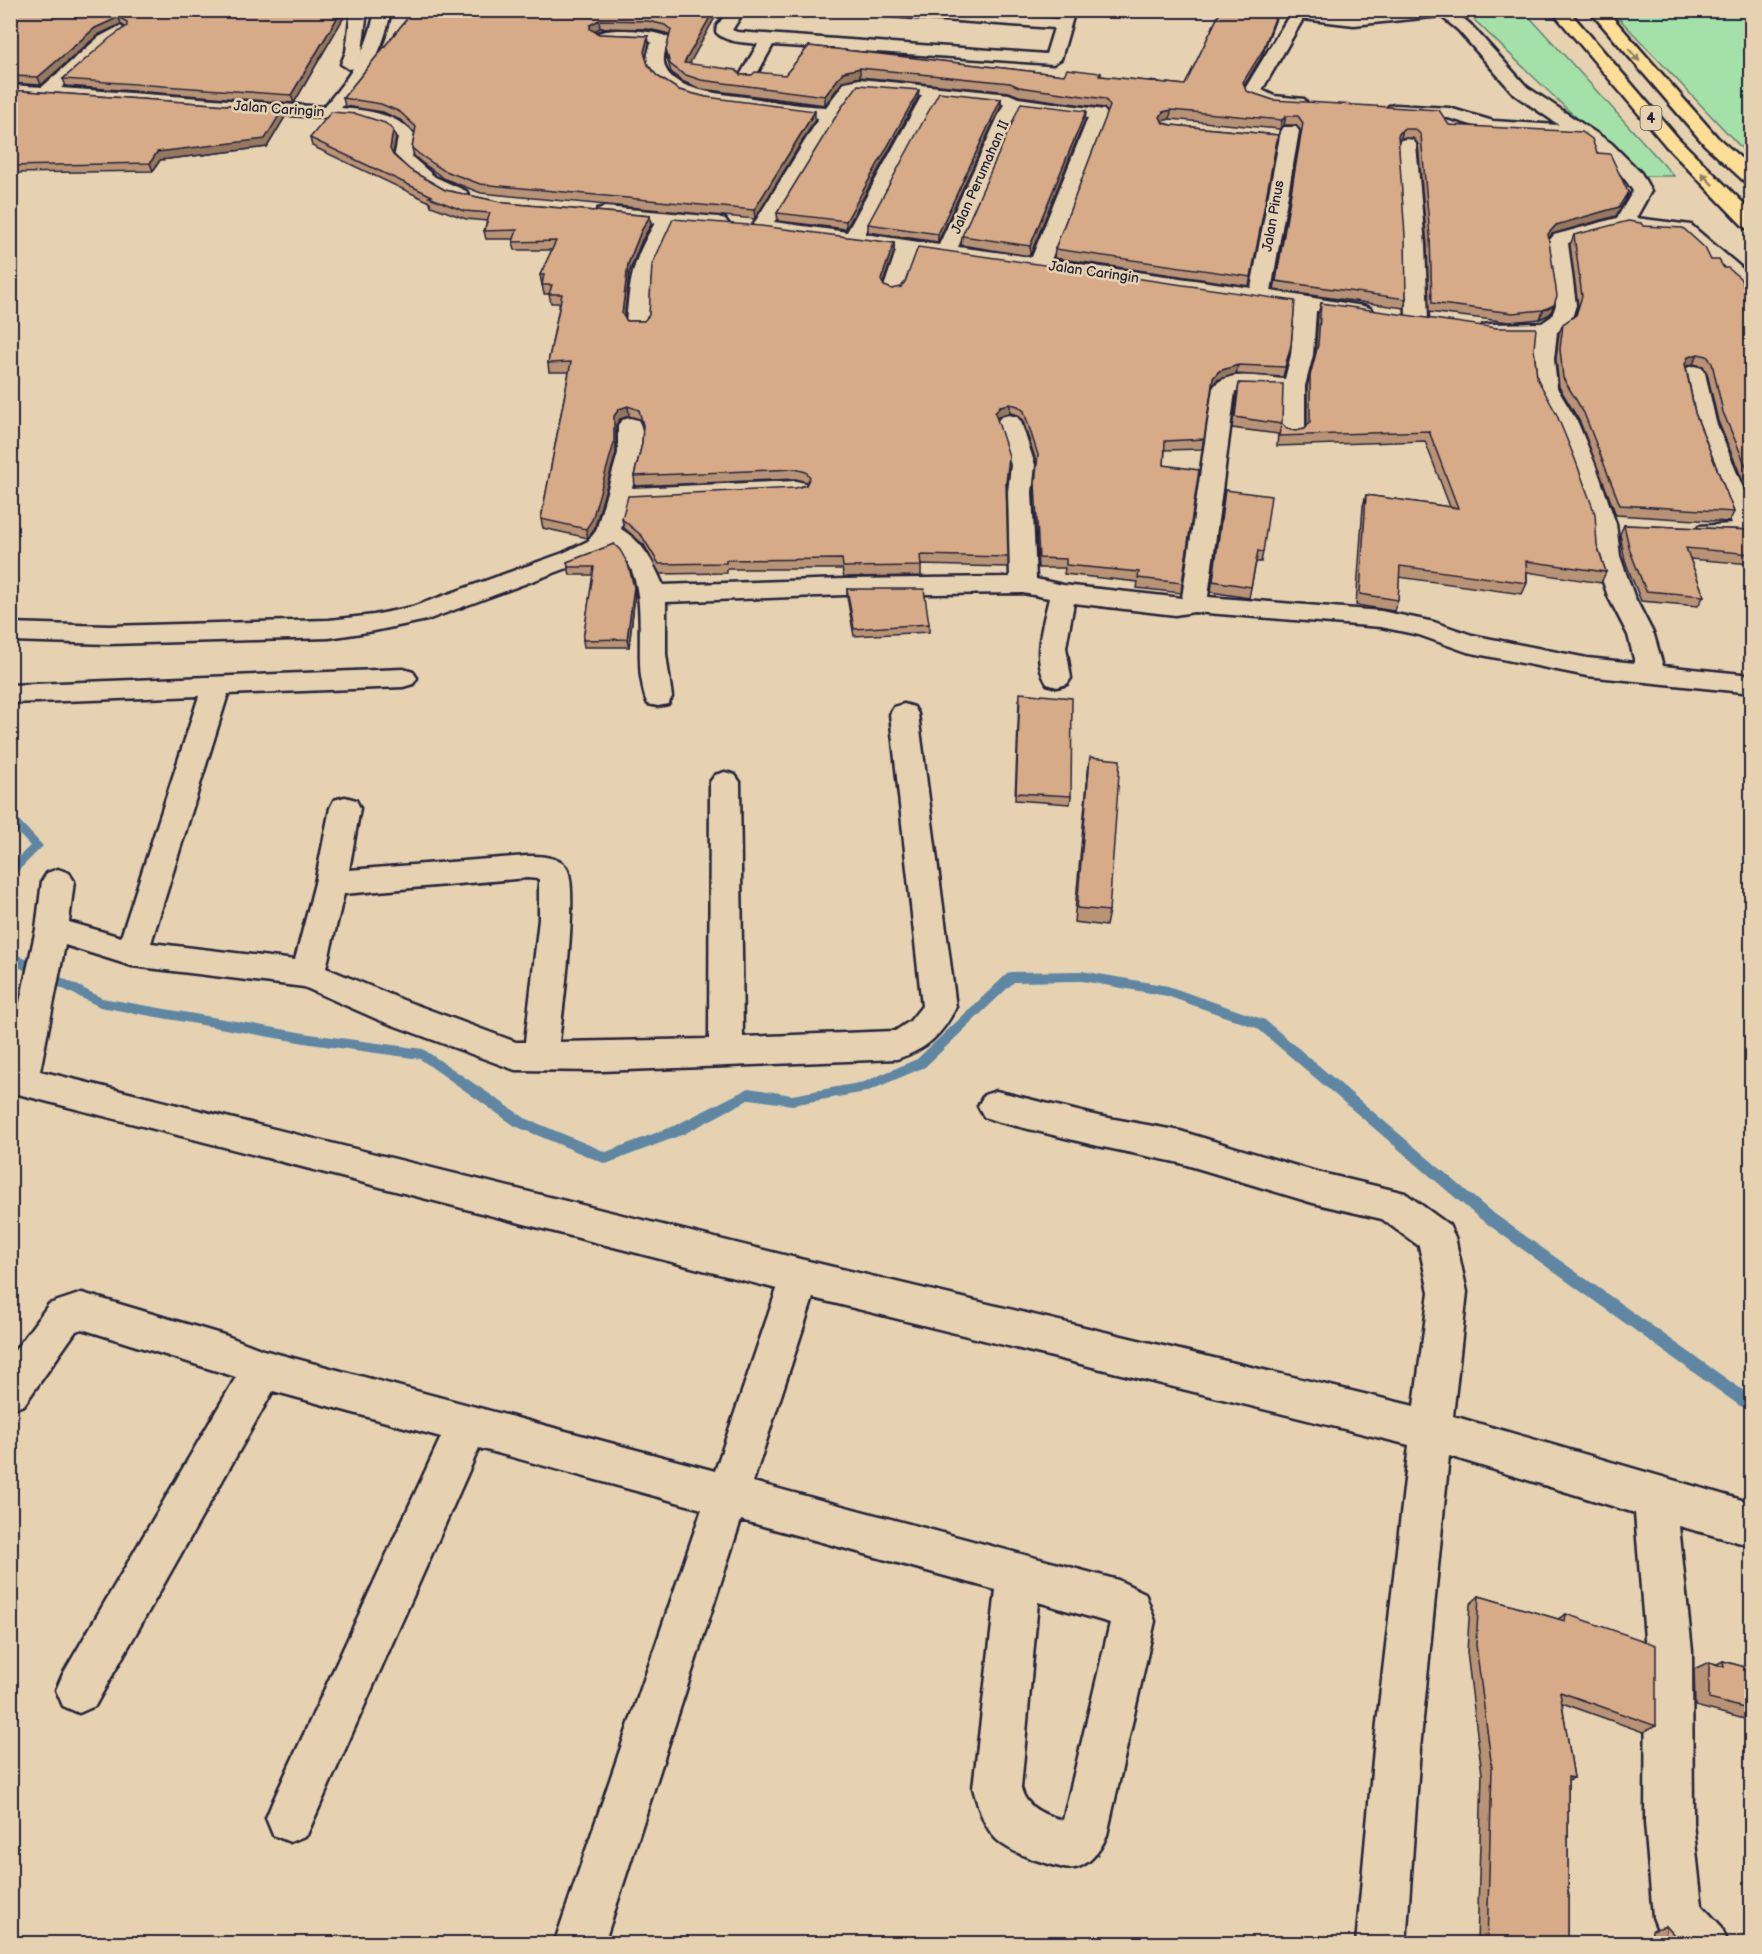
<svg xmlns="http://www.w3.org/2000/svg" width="1762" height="1954" viewBox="0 0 1762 1954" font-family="'Balsamiq Sans',sans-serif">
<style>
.green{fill:#a4e1a8;stroke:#638272;stroke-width:1.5}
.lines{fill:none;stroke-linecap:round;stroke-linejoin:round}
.stream{fill:#5f87a3;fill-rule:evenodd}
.minor-casing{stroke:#22223b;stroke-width:5}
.motorway-casing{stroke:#22223b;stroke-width:5}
.minor{fill:#e6d2b0;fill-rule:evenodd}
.motorway{fill:#fcde96;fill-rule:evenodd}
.wall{fill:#b99375;stroke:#22223b;stroke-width:1.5}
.shaded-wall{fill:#96785f;stroke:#22223b;stroke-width:1.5}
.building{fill:#d7ab88;stroke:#22223b;stroke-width:1.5}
.oneway{fill:#8f8068}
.labels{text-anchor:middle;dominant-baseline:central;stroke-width:5;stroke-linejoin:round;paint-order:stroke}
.far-street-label{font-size:14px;fill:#22223b;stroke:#e6d2b0}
.shield{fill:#e6d2b0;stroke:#5d575e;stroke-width:1.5}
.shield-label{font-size:15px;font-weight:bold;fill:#22223b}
</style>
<rect width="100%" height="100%" fill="#e6d2b0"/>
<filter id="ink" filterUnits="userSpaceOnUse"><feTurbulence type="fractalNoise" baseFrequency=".0167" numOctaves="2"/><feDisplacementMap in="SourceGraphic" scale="12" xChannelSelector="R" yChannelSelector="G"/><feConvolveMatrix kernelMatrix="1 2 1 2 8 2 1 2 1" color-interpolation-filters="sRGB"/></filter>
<g filter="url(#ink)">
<g class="green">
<path d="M1465 11H1524L1674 176H1644L1568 110Z"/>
<path d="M1612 11H1751V158Z"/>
</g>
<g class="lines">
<g class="stream">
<path d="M10 814 14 815 43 846 14 875 10 876V865L30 846 10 825Z"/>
<path d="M10 951 102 998 310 1034 423 1049 525 1118 606 1152 674 1126 749 1088 792 1095 864 1082 917 1059 1007 974 1011 972 1082 971 1168 986 1265 1020 1489 1210 1748 1394 1752 1395V1409L1740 1406 1479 1218 1257 1028 1167 996 1082 981 1014 982 925 1067 866 1092 792 1105 750 1099 684 1134 606 1164 515 1126 420 1059 310 1044 100 1007 10 963Z"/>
</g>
<g class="minor-casing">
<g id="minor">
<path d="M351 10H367L362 52 355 68 349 69 341 64 346 52Z"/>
<path d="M375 10H391C384 50 367 78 341 108 367 110 400 114 416 137L412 157 435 177 466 191 469 195 466 199C443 205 406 176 394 158L398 138 388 129 360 120 10 95V85L42 87 99 37 120 26 128 31 111 43 61 88 324 107C350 77 368 50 375 10Z"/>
<path d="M729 10H745L732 30 737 32 1046 54 1054 28 876 15 868 10H946L1057 19 1059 10H1075L1061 59 1053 64 773 45 753 81H741L739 77 758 44C744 42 726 43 716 32L717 26Z"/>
<path d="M1310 10 1354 15 1402 10H1453L1470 24 1527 87 1611 143 1641 173 1651 191 1636 218 1691 225 1752 277V295L1745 293 1679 234 1624 228 1568 243 1576 305 1570 324 1557 332 1554 359 1557 388 1578 423 1597 469 1616 524 1620 556 1634 596 1654 635 1663 666 1752 675V693L1587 676 1467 652 1419 635 1381 627 1194 612 1175 615 1074 603 1066 647 1071 678 1067 684 1057 687 1047 684C1031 659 1043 625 1049 598L1023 593 844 595 666 602V654L672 697 668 704 658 706 648 704C643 695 643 686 641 677 636 637 651 570 611 545L606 551 581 563 427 620 374 631 329 638 109 644 10 641V623L109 626 329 620 374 615 412 607 563 553 588 541 596 531 618 453V425L622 420 630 418 638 420C649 436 637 470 632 488L796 481 805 483 808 488 805 493 796 495 628 503 621 529C644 543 653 562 663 585L844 579 1010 577 1008 492 1011 465 997 422 1001 417 1009 415 1017 417 1021 422 1035 465 1032 492 1036 579 1063 585 1182 598 1213 388C1226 368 1264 378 1285 379L1291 355 1295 307 916 253 900 294 893 296 886 294 883 290 896 251 768 231H755L752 227 819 118C795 115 771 111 746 108 714 103 670 105 651 72 645 62 647 52 652 42L598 38 596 35C603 26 662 30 670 39 641 92 722 93 752 98 777 102 801 106 826 107L845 82 860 79 1009 94 1018 98 1104 110 1107 114 1051 260 1251 288 1281 131 1284 127H1296L1299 131 1271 291 1363 306 1370 308 1374 312 1370 316 1363 318 1316 311 1313 355 1305 386V433L1301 438 1293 440 1285 438 1281 433 1283 392 1235 391 1208 597 1381 611 1434 622 1472 635 1587 658 1635 663 1628 635 1608 596 1594 556 1592 524 1573 469 1554 423 1535 388 1532 359 1535 336 1483 335 1480 330 1483 325 1491 324 1542 323 1552 316 1556 305 1547 243 1554 235 1617 218 1633 191C1618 166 1596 149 1572 133L1559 135 1492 131 1448 118 1389 114 1386 110 1389 106 1395 105 1449 108 1493 121 1559 125 1515 95 1458 30 1441 16 1354 25 1303 19 1262 90 1274 96 1304 99 1307 103 1304 107 1271 106 1246 96 1243 92 1292 11ZM860 89 922 95 847 232 774 222 839 114 857 90ZM938 97 1004 104 939 245 865 234ZM1019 109 1088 118 1032 257 958 247Z"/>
<path d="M1407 139 1413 140 1416 144 1425 245 1428 320 1425 325 1417 326 1409 325 1406 320 1405 245 1398 144 1401 140Z"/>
<path d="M605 207 718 217 725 219 728 223 725 227 718 229 673 225 651 273 648 323 645 328 637 329 629 328 626 323C630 280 632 261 655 223L598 217 595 213 598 209Z"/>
<path d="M1694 366 1702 368 1705 373 1716 422 1752 510V538L1708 539 1699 536 1695 531 1699 526 1732 524 1692 422 1683 373 1686 368Z"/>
<path d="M403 669 413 672 417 678 413 684 403 687 228 694 151 943 295 960 315 883 330 808 334 800 345 797 356 800 360 808 349 870 527 856C540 856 557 856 566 867 580 882 562 1016 559 1042L709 1039 710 782 715 775 725 772 735 775 740 782 743 1037 895 1031 910 1021 922 1006 890 714 894 707 904 704 914 707 918 714 956 1007C942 1035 927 1049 897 1059L602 1071 515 1070 379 1020 304 987 132 966 65 945 40 1071 800 1259 1414 1406 1429 1292 1419 1246 1382 1219 1313 1203 1180 1163 1098 1146 996 1121 984 1117 978 1106 984 1095 996 1091 1098 1116 1180 1131 1313 1171 1405 1193 1449 1225 1455 1237 1467 1292 1453 1416 1752 1503V1546L1679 1526 1692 1651 1693 1823 1702 1906 1721 1926 1728 1944H1669L1660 1935 1653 1917 1645 1823 1646 1651 1635 1513 1449 1456 1420 1749 1406 1944H1356L1374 1749 1409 1445 813 1298 753 1482 1118 1580 1145 1593 1155 1621 1107 1835C1100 1852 1085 1872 1064 1868 1043 1863 1012 1854 996 1839 984 1827 977 1804 973 1788L996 1590 741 1520 604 1944H554L702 1509 479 1448 307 1835 290 1842 273 1835 266 1818 273 1801 441 1437 273 1391 95 1706 79 1713 63 1706 56 1690 63 1674 236 1377 82 1329 76 1331 24 1405 10 1410V1357L49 1304 82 1293 227 1336 263 1350 715 1471 777 1289 10 1092V1048L36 929 42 881 47 873 58 869 69 873 74 881 69 922 121 937 199 696 10 703V685ZM527 878 539 879V919L525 1042H516L403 1000 326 968 344 894ZM1038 1602 1110 1623 1063 1820C1044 1815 1026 1808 1021 1788Z"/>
</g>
</g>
<g class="motorway-casing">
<g id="motorway">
<path d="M1551 10H1568L1678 138 1752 212V230L1745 228 1666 146Z"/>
<path d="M1589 10H1606L1717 137 1752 168V183L1745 182 1705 145Z"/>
</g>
</g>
<use href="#minor" class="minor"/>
<use href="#motorway" class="motorway"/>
</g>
<g class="wall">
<path d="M10 10H348L294 103 66 86 63 79 125 27 121 24 98 35 41 85 10 83Z"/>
<path d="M414 10H719L689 64 740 75H785L809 46 1064 75 1101 73V76L1185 85 1221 10H1279L1261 58 1244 86 1246 91 1273 100 1449 125 1597 153 1628 192 1625 201 1616 216 1552 234 1549 238 1550 314 1540 319 1509 322 1429 312 1427 245 1418 144 1413 138H1401L1398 141 1406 299 1404 308 1274 290 1301 131 1296 125H1284L1280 129 1170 119 1162 121 1163 123 1171 125 1278 135 1249 286 1054 258 1055 249 1108 113 1104 108 1019 96 1009 92 860 77 843 81 825 105 701 89 684 82 671 72 667 58 666 50 670 36 666 33 648 29 600 28 594 31 599 34 648 36 649 44 646 58 648 65 657 76 679 90 706 97 815 120 755 219 481 193 445 179 421 162 414 156 412 148 415 133 402 121 383 112 345 106 343 98Z"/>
<path d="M10 90 283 109 285 117 267 147 160 160 153 171 10 173Z"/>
<path d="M918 97 846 229 778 221 777 213Z"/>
<path d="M1001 99V106L938 242 868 232V224Z"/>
<path d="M1086 111 1085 120 1030 256 961 245 962 236Z"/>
<path d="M393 130 396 139 393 154 410 170 445 190 505 203 650 216 651 225 642 240 629 273 624 317 627 321H644L894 243V252L883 284 884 286 892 289 1291 345 1283 377 1236 374 1217 380 1211 387 1202 449 1165 450 1164 465 1182 583 1181 593 1137 588 1138 582 1064 574 1065 568H1038L1034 492 1037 464 1023 421 1018 415 1010 413 999 416 997 419 1007 485 1008 557V567L921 565V576L844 577 842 569H727V573L660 574 644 545 624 528 622 519 796 488 806 485 807 482 796 479 635 486 634 476 642 444 643 429 640 419 629 416 620 419 616 425V453L594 530 588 538 543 528 541 519 569 372H549L548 363 560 303H551L549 294H544L540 275 552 250H515L513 242 514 239H486L484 231 487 221 466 219 431 206 430 202 312 146 310 138Z"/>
<path d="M1643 226 1711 260 1724 268 1747 293H1752V503L1718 421 1707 373 1703 366 1693 364 1686 366 1695 413 1734 512 1729 522 1616 515 1580 422 1559 387 1556 359 1559 333 1563 324 1575 316 1578 306 1570 245 1574 235Z"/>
<path d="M1321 303 1534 349 1537 378 1606 572 1601 583 1527 572V583L1522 594 1399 577 1398 600 1394 611 1356 605 1363 506 1366 495 1450 507 1425 441 1277 446 1278 434 1232 428 1239 383 1287 429 1295 431 1305 429 1307 426V386L1315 355 1318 314Z"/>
<path d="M1225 490 1263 552 1261 562H1256L1249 598 1211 592 1223 501Z"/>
<path d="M1624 525 1752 530V564L1690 559 1704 596 1698 606 1641 601 1625 561 1620 534Z"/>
<path d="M614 544 634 587 635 595 629 647H584L583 640 593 575H570L567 562Z"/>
<path d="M847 589 929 624V632L854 636 847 597Z"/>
<path d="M1019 701 1071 796 1070 804 1015 800Z"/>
<path d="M1090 757 1109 911 1106 926 1074 922 1088 772Z"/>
<path d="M1479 1596 1558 1619 1566 1614 1656 1726 1643 1732 1562 1703 1574 1778 1568 1780V1944H1477L1482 1774 1467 1652 1470 1604Z"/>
<path d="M1723 1661 1752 1669V1721L1695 1706 1694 1669 1709 1662 1717 1664Z"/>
<path d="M1666 1926 1681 1943H1705L1651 1944 1652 1930Z"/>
</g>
<g class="shaded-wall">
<path d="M342 10H348L294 103 291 95Z"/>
<path d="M714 10H719L685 72 684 63Z"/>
<path d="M1278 10H1279L1261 58 1241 91 1243 82Z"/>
<path d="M119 17 121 24 98 35 41 85 38 77 95 28Z"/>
<path d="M599 20 600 28 591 33V37L590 25Z"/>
<path d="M648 36 649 44 645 61 644 52Z"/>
<path d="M860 68V77L843 81 825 105V96L843 72Z"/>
<path d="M919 90 918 97 846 229V221Z"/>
<path d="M1001 99V106L938 242V234Z"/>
<path d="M283 109 285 117 267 147 160 160 153 171 150 163 157 152Z"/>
<path d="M1171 110 1170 119 1162 121 1160 117 1163 112Z"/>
<path d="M815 111V120L755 219 754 210Z"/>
<path d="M1086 111 1085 120 1030 256V246Z"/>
<path d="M1286 116 1284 125 1280 129 1282 120Z"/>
<path d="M1403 129 1401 138 1396 144 1398 135Z"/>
<path d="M393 130 396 139 392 158 390 149Z"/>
<path d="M1628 192 1625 201 1616 216 1552 234 1545 243 1548 234 1556 225Z"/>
<path d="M650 216 651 225 642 240 629 273 624 323 622 314 628 264 641 231Z"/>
<path d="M894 243V252L881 289V280Z"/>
<path d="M1554 305 1550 314 1540 319 1543 310Z"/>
<path d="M1698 354 1693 364 1684 367 1688 357Z"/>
<path d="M1238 365 1236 374 1217 380 1211 388 1213 378 1219 371Z"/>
<path d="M1010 404V413L999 416 995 423V413L1000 406Z"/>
<path d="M628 406 629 416 620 419 616 425V453L594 530 588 538 586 529 614 416 619 409Z"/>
<path d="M634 587 635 595 629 647 627 639Z"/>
</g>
<g class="building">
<path d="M10 10H342L291 95 63 79 110 38 127 26V22L119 17 95 28 38 77 10 76Z"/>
<path d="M414 10H714L684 63 736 70 740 75H752L755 72 785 75 809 46 1064 75 1067 69 1101 73 1099 76 1185 85 1221 10H1278L1263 50 1243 82 1246 91 1273 100 1439 110 1449 125 1582 132 1592 139 1597 153 1610 154 1628 192 1619 207 1556 225 1548 234 1557 296 1554 305 1543 310 1513 313 1432 303 1430 236 1421 135 1415 129H1403L1398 135 1405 236 1406 299 1276 281 1303 123 1298 116H1286L1282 120 1171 110 1163 112 1160 117 1163 123 1171 125 1278 135 1251 277 1055 249 1110 106 1105 99 1019 87 1010 83 860 68 843 72 825 96 701 80 683 74 670 64 666 50 671 30 665 25 648 21 599 20 590 25V29L599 34 648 36 644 52 648 65 657 76 679 90 706 97 815 111 754 210 480 184 443 170 419 154 412 148 416 127 400 112 381 104 343 98Z"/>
<path d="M858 85 919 90 846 221 777 213 841 108Z"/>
<path d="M10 90 283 109 265 139 157 152 150 163 10 166Z"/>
<path d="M939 92 1001 99 938 234 868 224Z"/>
<path d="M1021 103 1086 111 1030 246 962 236Z"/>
<path d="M331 112 357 114 385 123 393 130 390 149 393 155 410 170 445 190 505 203 650 216 641 231 628 264 622 314 627 321H644L649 315 652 265 673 219 761 226 894 243 881 280 884 286 892 289 901 287 905 282 918 247 1295 301 1291 345 1285 367 1238 365 1219 371 1213 378 1204 439 1165 441 1164 465 1199 470 1182 583 1138 578 1139 572 1066 565V559L1039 558 1035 483 1038 455 1024 411 1018 406 1010 404 1000 406 995 413 1009 456 1006 483 1008 557 920 555 921 566 843 567 842 559 726 560V563L659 564 642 536 622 519 628 496 796 488 806 485 810 477 806 472 795 469 634 476 642 444 643 425 639 410 628 406 619 409 614 416V443L592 520 586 529 541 519 571 362 548 363 562 294H549L552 285H542L544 275H540L556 241 513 242 517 230 484 231 490 213 464 211 429 197 432 196 310 138Z"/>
<path d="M1628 221 1641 223 1643 226 1683 228 1705 248 1711 260H1719L1724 268H1728L1740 278 1747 293H1752V480L1723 412 1712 363 1707 356 1698 354 1688 357 1685 364 1695 413 1734 512 1620 505 1584 413 1563 378 1560 349 1563 324 1576 315 1582 296 1574 235Z"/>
<path d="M1321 303 1497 328H1536L1534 349 1537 378 1556 413 1575 459 1595 514 1597 545 1606 572 1526 561 1527 583 1400 566 1398 600 1360 594 1366 495 1458 508 1429 431 1279 436 1281 424 1235 417 1239 383 1283 384 1282 424 1287 429 1295 431 1305 429 1310 422V376L1318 345Z"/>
<path d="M1225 490 1271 496 1263 552 1258 551 1251 587 1213 581Z"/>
<path d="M1624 525 1752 530V554L1686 548 1704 596 1646 591 1630 551Z"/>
<path d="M614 544 620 550 628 564 634 587 627 639 583 640 594 567H568L567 562Z"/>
<path d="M847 589H924L929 624 854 629Z"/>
<path d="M1020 693 1072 698 1071 796 1016 793Z"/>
<path d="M1090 757 1120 760 1109 911 1077 908Z"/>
<path d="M1479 1596 1565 1621 1566 1614 1656 1645V1726L1560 1692 1574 1778 1568 1777V1944H1487L1492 1768 1476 1645Z"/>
<path d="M1723 1661 1752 1669V1710L1709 1699V1662L1724 1667Z"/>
<path d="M1666 1926 1681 1943 1705 1944H1665Z"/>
</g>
<defs><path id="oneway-solid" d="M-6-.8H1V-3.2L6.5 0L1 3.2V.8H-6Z" transform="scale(1.5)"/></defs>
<g class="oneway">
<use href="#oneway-solid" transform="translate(1634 55) rotate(48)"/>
<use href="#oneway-solid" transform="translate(1707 179) rotate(-134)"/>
</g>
</g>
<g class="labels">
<g class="far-street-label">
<text transform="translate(279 109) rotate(4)">Jalan Caringin</text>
<text transform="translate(980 177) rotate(-66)">Jalan Perumahan II</text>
<text transform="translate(1273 216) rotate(-80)">Jalan Pinus</text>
<text transform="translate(1094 272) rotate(8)">Jalan Caringin</text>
</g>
<rect class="shield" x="1640.5" y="106" width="21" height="24" rx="4.5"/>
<g class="shield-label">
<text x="1651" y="118">4</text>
</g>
</g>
<rect width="1762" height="1954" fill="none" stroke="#e6d2b0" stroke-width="36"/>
<rect x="18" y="18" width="1726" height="1918" fill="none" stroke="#22223b" stroke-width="2" filter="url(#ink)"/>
</svg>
